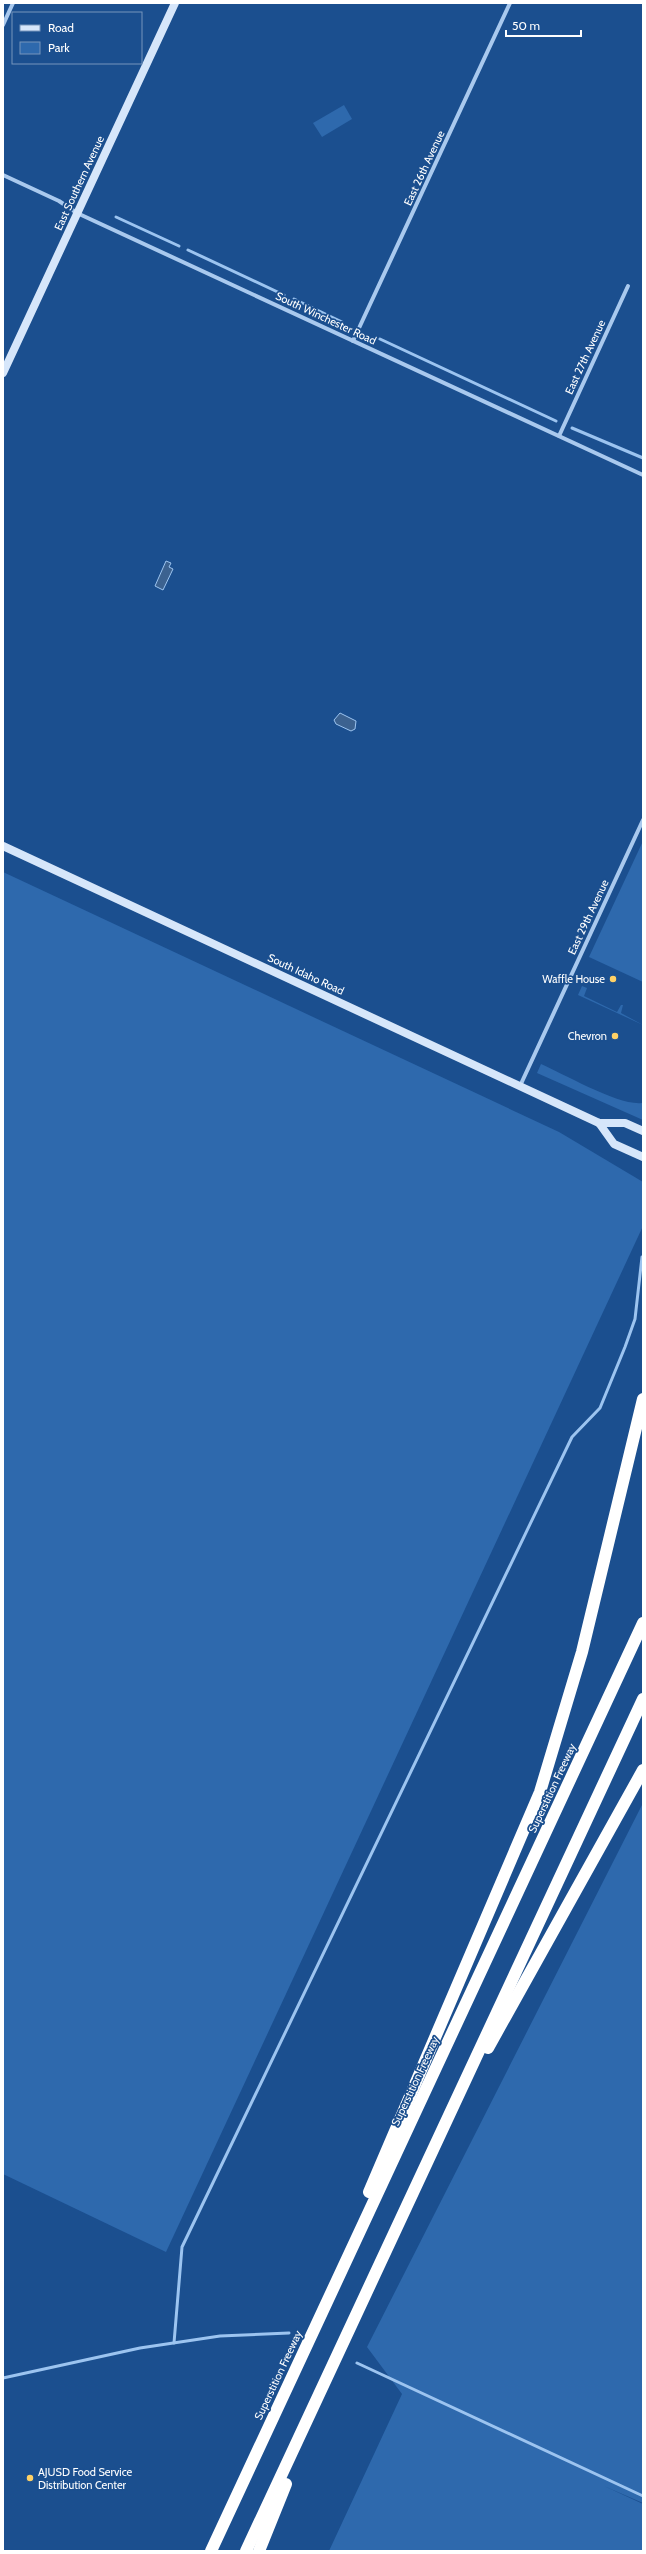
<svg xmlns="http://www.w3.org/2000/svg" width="646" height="2554" viewBox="0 0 646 2554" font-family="Cabin,sans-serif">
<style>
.green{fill:#2e69ad}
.water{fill:#3c6290;stroke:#9cc4f0}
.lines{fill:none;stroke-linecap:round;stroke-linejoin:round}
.stream{stroke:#9cc4f0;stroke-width:3}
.minor{stroke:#a9c9ee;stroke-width:4}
.secondary{stroke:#d6e6fa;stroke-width:8}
.motorway{stroke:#fff;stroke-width:12}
.poi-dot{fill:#ffd166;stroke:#1b4f8f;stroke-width:1.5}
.labels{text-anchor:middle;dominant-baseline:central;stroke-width:3.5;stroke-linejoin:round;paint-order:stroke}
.street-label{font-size:11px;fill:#fff;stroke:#1b4f8f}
.poi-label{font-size:11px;fill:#fff;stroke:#1b4f8f;text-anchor:end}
</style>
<rect width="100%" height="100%" fill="#1b4f8f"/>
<g class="green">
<path d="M344 105 352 119 322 137 313 123Z"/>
<path d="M643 841V982L589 957Z"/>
<path d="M3 872 559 1132 643 1182V1226L166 2252 3 2174Z"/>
<path d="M582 986 587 988 584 996 617 1012 621 1005H623L621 1013 643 1025 578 995Z"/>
<path d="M541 1064C564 1074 619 1106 642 1103L643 1120 537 1073Z"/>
<path d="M643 1803V2503L604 2486 643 2504V2551H329L402 2394 367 2347Z"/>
</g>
<g class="water">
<path d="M166 561 171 563 169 567 173 569 163 590 155 586Z"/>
<path d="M340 713 356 721 355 729 351 731 336 724 334 720Z"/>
</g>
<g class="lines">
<g class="stream">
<path d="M116 217 179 246"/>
<path d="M188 250 284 295"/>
<path d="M294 299 342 322"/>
<path d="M380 339 556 421"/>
<path d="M572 428 643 458"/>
<path d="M174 2343 182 2247 572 1437 600 1408 625 1347 635 1319 642 1257"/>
<path d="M357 2363 643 2496"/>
<path d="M3 2378 140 2348 220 2336 289 2333"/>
</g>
<g class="minor">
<path d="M3 25 13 3"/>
<path d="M3 175 59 201 77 213 643 475"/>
<path d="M353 341 510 3"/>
<path d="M559 436 628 286"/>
<path d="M520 1086 643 820"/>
</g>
<g class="secondary">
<path d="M3 373 175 3"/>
<path d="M3 846 599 1123H625L643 1131"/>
<path d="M599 1123 614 1144 643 1157"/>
</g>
<g class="motorway">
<path d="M488 2048 643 1770"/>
<path d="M369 2192 540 1792 582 1652 643 1399"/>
<path d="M211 2551 643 1623"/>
<path d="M246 2551 643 1699"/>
<path d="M259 2551 286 2484"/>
</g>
</g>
<g class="poi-dot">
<circle cx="613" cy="979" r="4"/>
<circle cx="615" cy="1036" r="4"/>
<circle cx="30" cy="2478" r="4"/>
</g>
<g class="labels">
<g class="street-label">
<text transform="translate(424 168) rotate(-65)">East 26th Avenue</text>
<text transform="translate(79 183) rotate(-65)">East Southern Avenue</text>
<text transform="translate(326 318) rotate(25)">South Winchester Road</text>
<text transform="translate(585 357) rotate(-65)">East 27th Avenue</text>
<text transform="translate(588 917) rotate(-65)">East 29th Avenue</text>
<text transform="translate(306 974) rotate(25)">South Idaho Road</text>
<text transform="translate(552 1788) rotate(-65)">Superstition Freeway</text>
<text transform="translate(415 2081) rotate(-65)">Superstition Freeway</text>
<text transform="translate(278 2375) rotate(-65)">Superstition Freeway</text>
</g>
<g class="poi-label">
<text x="605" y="979">Waffle House</text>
<text x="607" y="1036">Chevron</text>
<text x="38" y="2472" text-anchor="start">AJUSD Food Service<tspan x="38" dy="13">Distribution Center</tspan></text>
</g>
</g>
<rect width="646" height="2554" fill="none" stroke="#ffffff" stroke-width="8"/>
<rect x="12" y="12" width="130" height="52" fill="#1b4f8f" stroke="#7695bc"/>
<rect x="20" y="25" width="20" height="6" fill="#d6e6fa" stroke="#7695bc"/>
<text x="48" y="32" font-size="12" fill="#ffffff">Road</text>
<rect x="20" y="42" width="20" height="12" fill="#2e69ad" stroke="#7695bc"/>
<text x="48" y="52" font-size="12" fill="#ffffff">Park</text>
<path d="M506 30v6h75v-6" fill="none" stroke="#ffffff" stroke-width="2"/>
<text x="512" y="30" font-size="12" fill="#ffffff" stroke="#1b4f8f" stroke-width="3" paint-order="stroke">50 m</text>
</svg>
